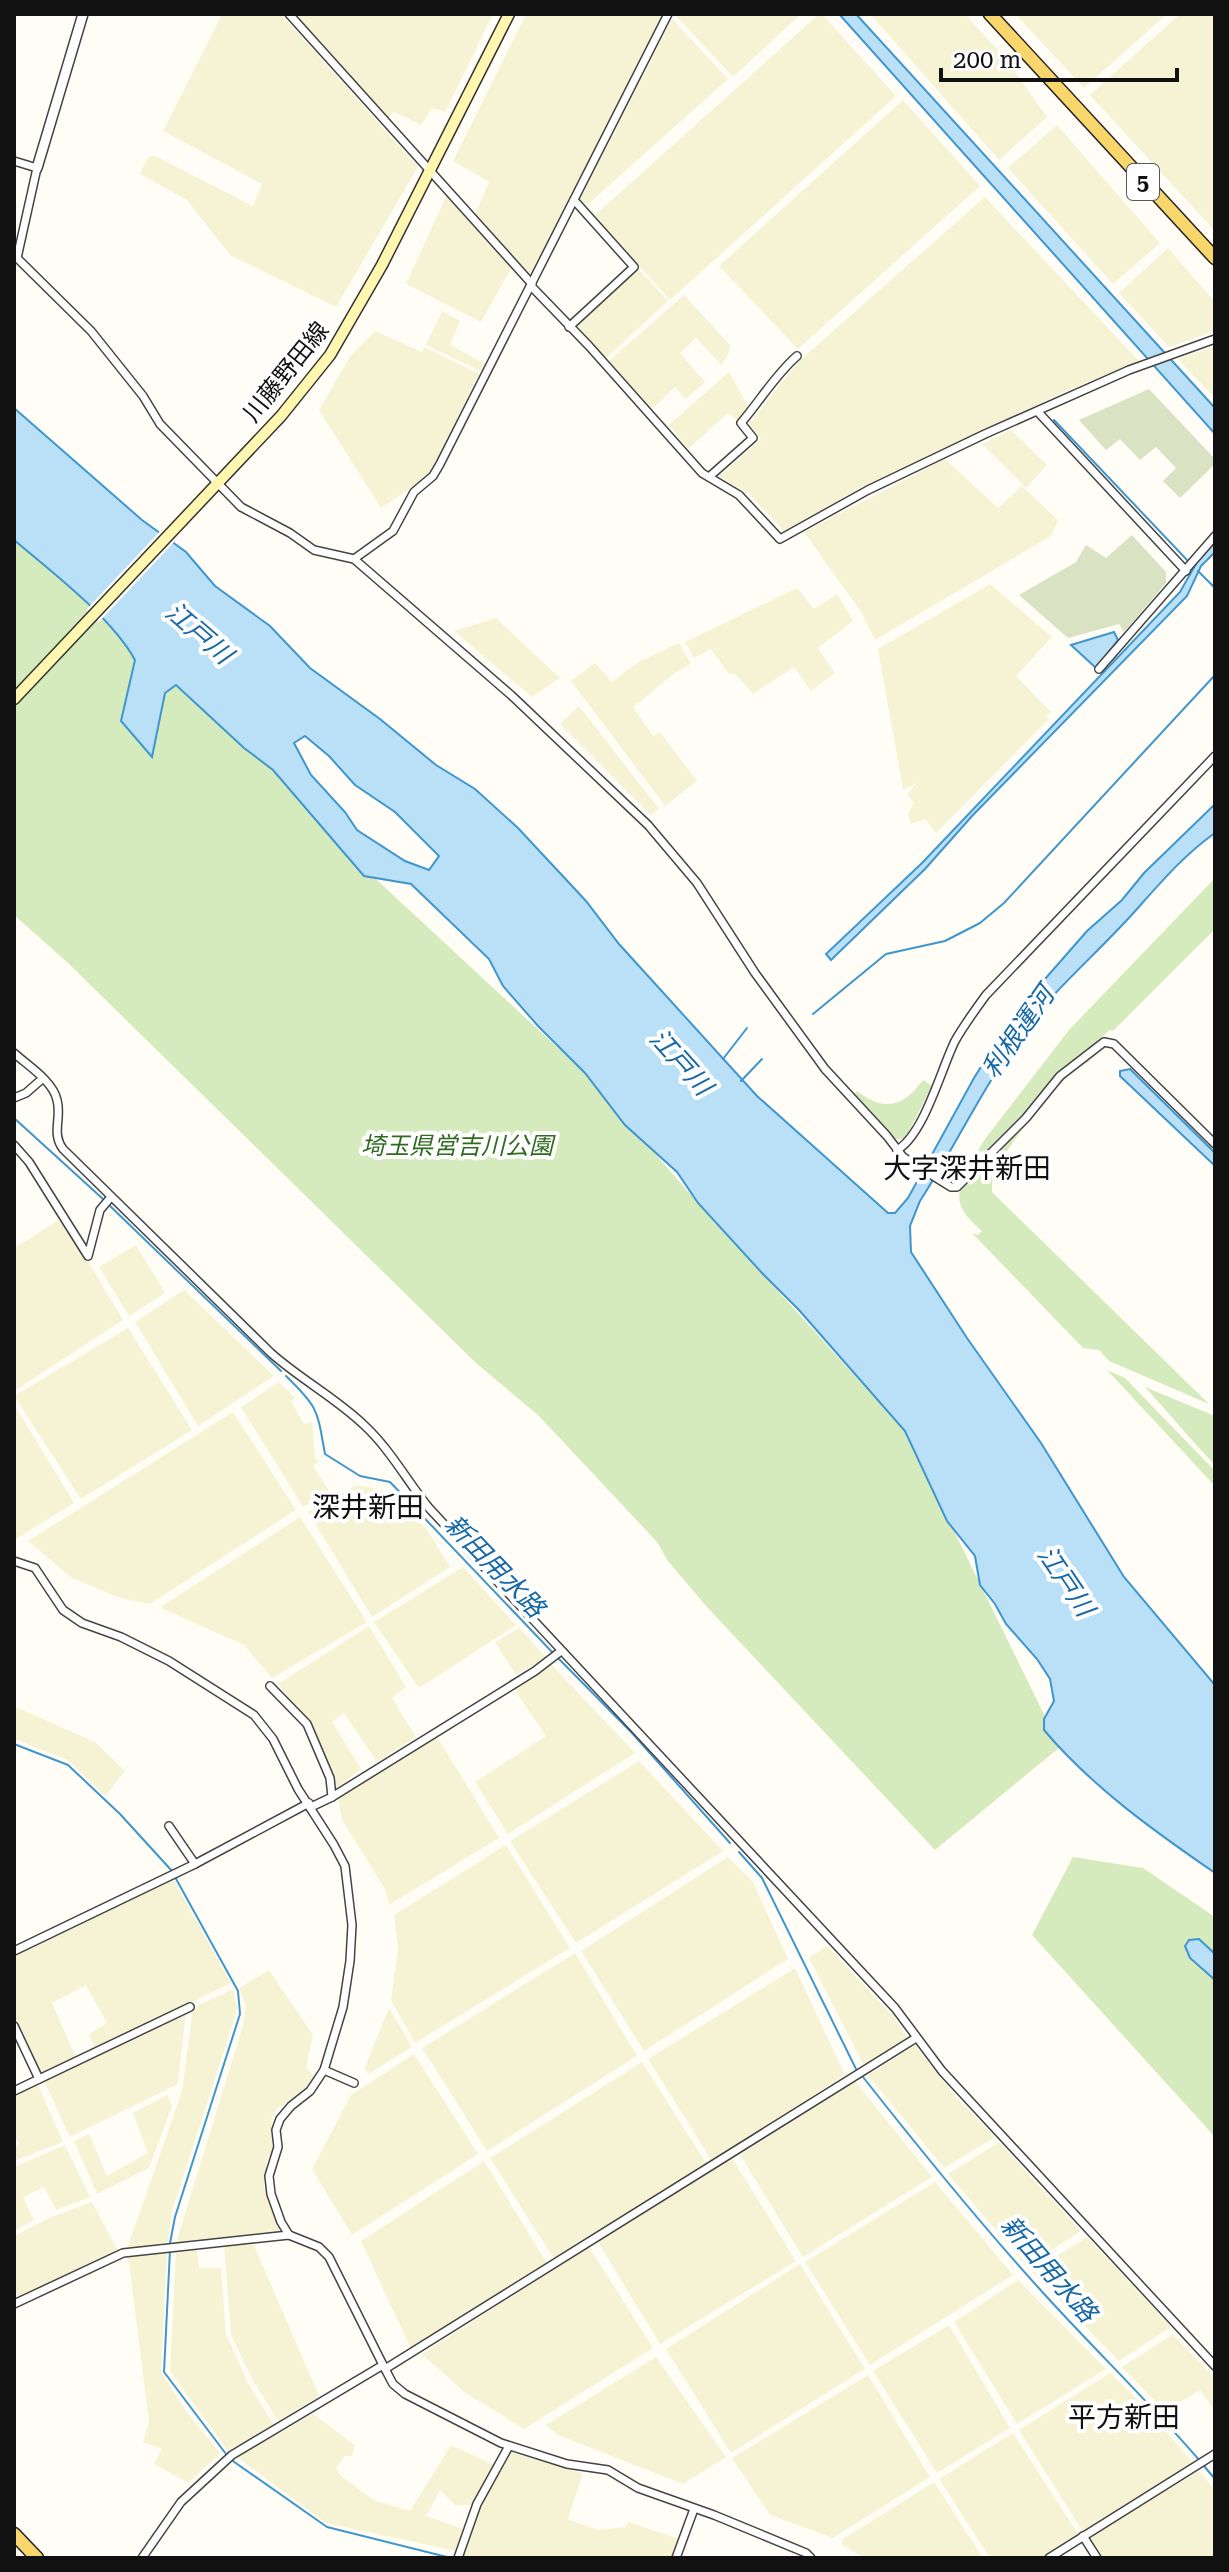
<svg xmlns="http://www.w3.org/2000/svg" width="1229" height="2572" viewBox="0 0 1229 2572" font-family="'Roboto Serif','Noto Sans JP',serif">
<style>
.farmland{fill:#f6f3d4}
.green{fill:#d5ebbd}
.cemetery{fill:#d9e3c4}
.water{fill:#b9e0f7;stroke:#3f96cf;stroke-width:2;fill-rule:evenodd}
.pier{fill:#fffdf5}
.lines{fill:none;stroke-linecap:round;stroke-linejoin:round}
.stream{stroke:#3f96cf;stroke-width:2}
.minor-casing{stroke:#444;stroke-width:10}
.tertiary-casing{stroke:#444;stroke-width:12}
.secondary-casing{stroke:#333;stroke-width:13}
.primary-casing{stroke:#222;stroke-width:15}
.minor{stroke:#fff;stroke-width:7}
.tertiary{stroke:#fff;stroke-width:9}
.secondary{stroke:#fff6b0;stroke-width:10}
.primary{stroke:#f9d66b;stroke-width:12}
.labels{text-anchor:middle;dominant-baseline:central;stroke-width:8;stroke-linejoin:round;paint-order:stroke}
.shield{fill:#fff;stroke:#585858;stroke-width:2}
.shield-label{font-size:22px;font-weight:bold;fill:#111}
.street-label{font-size:24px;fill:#111;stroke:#fff}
.park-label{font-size:24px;font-style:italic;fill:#2f6b1f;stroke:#fff}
.water-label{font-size:26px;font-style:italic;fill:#1768a6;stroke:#fff}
.quarter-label{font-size:28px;fill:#111;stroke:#fff}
</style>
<rect width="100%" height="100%" fill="#fffdf5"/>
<g class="farmland">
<path d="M222 14H281L418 167 336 307 230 255 187 200 140 174 148 157 155 156 253 206 262 184 163 131Z"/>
<path d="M295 14H493L445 112 432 108 421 125 394 112 388 118Z"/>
<path d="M526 14H664L531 276 475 214 489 182 453 161Z"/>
<path d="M674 14H801L733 77Z"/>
<path d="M819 14H822L896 96 670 300 594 216Z"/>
<path d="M870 14H965L1005 58 1047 117 999 160Z"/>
<path d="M1015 14H1167L1084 88Z"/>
<path d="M1180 14H1215V227L1213 229 1090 95Z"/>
<path d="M672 19 728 79 587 205 580 200Z"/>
<path d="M903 100 980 186 798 349 719 266Z"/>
<path d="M1057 125 1160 243 1113 284 1008 168Z"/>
<path d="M449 190 515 262 481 322 406 284Z"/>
<path d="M985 197 1139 361 1073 388 861 487 784 531 749 494 719 476 761 440 749 424 798 362Z"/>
<path d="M1168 248 1215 302V331L1169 347 1119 293Z"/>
<path d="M637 268 668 301 605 359 577 325Z"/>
<path d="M684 295 730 345 729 352 722 365 696 338 680 353 705 382 686 399 675 387 651 410 609 361Z"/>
<path d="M442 311 460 321 450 345 485 364 482 372 426 345Z"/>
<path d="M375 331 422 352 425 347 479 374 434 467 421 481 381 508 319 410 351 355Z"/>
<path d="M1215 346V398L1178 359Z"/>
<path d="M729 372 750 409 739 422 728 413 688 449 669 425Z"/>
<path d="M1011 430 1047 465 1026 488 982 444Z"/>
<path d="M945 459 998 508 1022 486 1058 520 1051 536 875 640 861 612 804 532Z"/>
<path d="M990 584 1052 637 1016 676 1051 712 1045 716 1049 719 936 833 925 819 911 824 908 813 914 803 907 794 917 783 903 790 878 649Z"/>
<path d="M797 588 814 609 837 594 853 621 818 648 835 673 811 691 794 667 753 694 736 675 729 674 711 649 694 658 685 642Z"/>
<path d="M496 618 560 678 532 697 454 631Z"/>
<path d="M679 643 691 664 672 675 633 707 653 736 660 732 697 781 665 806 571 681 595 663 612 682 638 662Z"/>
<path d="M579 706 659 809 651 815 560 724Z"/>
<path d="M59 1220 86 1258 123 1320 14 1391V1248Z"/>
<path d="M136 1245 165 1293 129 1316 99 1267Z"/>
<path d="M184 1290 274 1376 198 1426 135 1322Z"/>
<path d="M128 1328 192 1430 81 1499 14 1396Z"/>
<path d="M279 1382 295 1398 291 1401 304 1424 312 1422 315 1458 320 1461 313 1466 330 1492 303 1507 241 1407Z"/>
<path d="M14 1404 74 1503 16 1539 14 1538Z"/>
<path d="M233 1412 296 1510 150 1604 120 1598 72 1578 28 1541Z"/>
<path d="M357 1485 379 1489 394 1495 428 1531 450 1567 372 1617 308 1512Z"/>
<path d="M300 1517 367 1622 272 1678 244 1645 163 1609 162 1606Z"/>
<path d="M463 1567 516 1625 419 1688 374 1622Z"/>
<path d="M369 1626 406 1687 392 1698 416 1737 377 1762 344 1713 332 1722 361 1769 335 1789 315 1729 278 1684Z"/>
<path d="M519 1628 546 1657 516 1675 495 1642Z"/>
<path d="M550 1663 635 1753 508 1834 475 1782 546 1736 514 1689Z"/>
<path d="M14 1706 95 1742 125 1771 105 1796 68 1760 14 1739Z"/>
<path d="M436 1735 499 1838 389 1905 385 1889 342 1820 338 1797Z"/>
<path d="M639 1761 723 1851 576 1943 510 1841Z"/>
<path d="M506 1845 570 1948 415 2043 391 2000 398 1948 394 1915Z"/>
<path d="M728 1857 753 1882 788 1959 644 2051 581 1951Z"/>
<path d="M173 1879 231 1983 95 2049 89 2034 107 2023 86 1985 52 2003 76 2058 41 2075 14 2018V1955Z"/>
<path d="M827 1946 893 2016 908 2038 864 2066 809 1958Z"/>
<path d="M575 1953 637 2056 487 2151 422 2048Z"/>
<path d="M795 1968 845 2075 712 2161 648 2059Z"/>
<path d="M269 1970 313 2035 306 2067 314 2076 307 2087 277 2109 272 2117 271 2131 273 2149 267 2160 264 2187 281 2233 176 2243 242 2029 246 2007 239 1988Z"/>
<path d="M233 1989 237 2007 235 2017 172 2211 168 2242 127 2249 182 2091 193 2008Z"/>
<path d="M389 2008 412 2047 368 2074 365 2067Z"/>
<path d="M186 2012 178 2084 70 2137 44 2081Z"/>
<path d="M915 2045 955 2096 995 2137 944 2168 868 2075Z"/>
<path d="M414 2054 478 2154 352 2235 312 2169 351 2095Z"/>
<path d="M642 2062 706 2163 554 2259 490 2158Z"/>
<path d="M855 2081 932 2177 803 2257 740 2155Z"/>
<path d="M37 2083 63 2142 14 2161V2147L20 2144 14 2136V2094Z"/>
<path d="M167 2095 172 2106 149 2168 97 2194 74 2141 89 2134 107 2176 148 2153 133 2113Z"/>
<path d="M999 2142 1081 2231 1027 2266 948 2174Z"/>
<path d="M65 2145 90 2197 56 2210 44 2187 23 2197 34 2220 14 2231V2167Z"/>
<path d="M732 2158 796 2261 660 2344 598 2242Z"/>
<path d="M484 2161 547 2263 411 2349 361 2241Z"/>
<path d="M935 2182 1013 2275 870 2365 805 2262Z"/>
<path d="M92 2202 119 2253 14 2299V2236L49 2218Z"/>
<path d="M1087 2237 1171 2327 1119 2361 1032 2272Z"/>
<path d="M253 2243 319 2396 278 2421 253 2381 231 2335 224 2245Z"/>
<path d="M589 2247 653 2348 524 2429 464 2392 422 2354Z"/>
<path d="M197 2249 199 2268H221L226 2334 248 2383 274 2425 228 2451 170 2371 176 2251Z"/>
<path d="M167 2250 161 2372 188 2414 220 2453 188 2483 154 2464 162 2449 143 2442 149 2422 128 2255Z"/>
<path d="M800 2264 865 2369 731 2453 666 2349Z"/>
<path d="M1018 2280 1106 2369 1017 2424 954 2322Z"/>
<path d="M949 2325 1010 2428 937 2473 873 2371Z"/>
<path d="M1173 2334 1215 2379V2411L1200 2390 1165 2411 1122 2367Z"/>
<path d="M656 2357 726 2457 683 2484 558 2435 546 2425Z"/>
<path d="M1110 2373 1145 2407 1194 2464 1083 2532 1019 2430Z"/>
<path d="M868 2375 930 2477 833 2538 770 2515 732 2458Z"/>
<path d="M313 2414 355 2445 352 2456H345L336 2468 341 2476 374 2500 410 2511 451 2445 494 2465 473 2505H455L440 2490 426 2516 463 2529 456 2551 326 2523 237 2457Z"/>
<path d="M1013 2433 1078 2534 1041 2558H990L939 2479Z"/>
<path d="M510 2452 583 2473 568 2519 598 2530 625 2527 629 2522 679 2539 671 2558 462 2557 469 2531 483 2501Z"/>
<path d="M1199 2471 1215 2490V2558H1101L1087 2538Z"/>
<path d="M934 2482 983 2558H864L841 2544 843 2539Z"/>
</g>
<g class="green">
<path d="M14 541 65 582 126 643 273 770 336 842 585 1073 698 1203 905 1431 1060 1747 935 1850 706 1606 668 1561 657 1542 539 1416 476 1363 68 963 14 915Z"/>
<path d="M1215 878V929L1113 1031 1110 1030 1058 1075 1019 1122 963 1176 985 1139 1069 1030Z"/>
<path d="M1085 1060 1092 1061C1068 1064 1005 1149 994 1173 992 1179 992 1186 992 1192L1209 1404 1109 1361 1099 1350 1083 1348 972 1233 978 1235 982 1231C967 1218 951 1202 964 1183L1022 1127 1063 1078Z"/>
<path d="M923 1080 932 1086 905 1139H895L854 1095 857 1091C885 1113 904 1106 923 1080Z"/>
<path d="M1107 1370 1125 1378 1215 1471V1486Z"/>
<path d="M1145 1387 1215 1416V1465C1191 1440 1169 1413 1145 1387Z"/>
<path d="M1073 1857 1143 1868 1215 1917V2137L1032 1935Z"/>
</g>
<g class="cemetery">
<path d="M1149 389 1215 459V464L1180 498 1163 481 1176 468 1156 447 1140 460 1120 439 1106 450 1079 420Z"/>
<path d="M1132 535 1166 572V583L1124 632 1119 624 1068 638 1019 595 1076 562 1086 545 1106 558Z"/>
</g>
<g class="water">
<path d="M839 14H856L1215 408V434Z"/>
<path d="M14 408 142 520 186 552 215 586 270 626 310 668 380 719 436 765 475 789 518 828 586 901 619 944 757 1096 888 1213H895L908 1198 974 1078 1005 1028 1031 995 1087 931 1122 900 1144 873 1215 804V833C1185 854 1161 882 1137 909 1099 952 1055 988 1021 1034 983 1087 955 1147 920 1201L910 1226 911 1252 967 1338 1041 1443 1124 1577 1215 1685V1873C1154 1831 1092 1787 1044 1730V1719L1054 1701 1050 1679 1037 1659 1006 1624 995 1604 980 1585 975 1556 947 1521 905 1431 799 1310 762 1273 698 1203 677 1172 625 1125 585 1073 538 1026 503 986 489 959 411 884 364 876 273 770 244 748 176 685 165 693 152 757 121 721 135 660C112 618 51 571 14 540ZM305 736 329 756 355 785 395 812 439 856 429 870 405 861 357 830 345 812 311 775 294 743Z"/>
<path d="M1215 542V552L1201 566 1187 596 973 815 925 869 831 960 826 954 922 863 1180 592 1197 562Z"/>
<path d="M1114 632 1118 640 1096 668 1071 645Z"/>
<path d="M1130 1069 1215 1153V1166L1120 1076V1071Z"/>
<path d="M1199 1939 1215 1954V1980L1190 1958 1185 1946 1189 1940Z"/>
</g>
<path class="pier" d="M162 529 176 540 99 622 86 610Z"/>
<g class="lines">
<g class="stream">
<path d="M1054 420 1188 561"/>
<path d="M1198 571 1215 588"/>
<path d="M813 1014 886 954 945 941 980 923 1004 903 1215 675"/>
<path d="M723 1059 747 1028"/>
<path d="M741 1081 762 1059"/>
<path d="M14 1118 103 1199"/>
<path d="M109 1205 281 1371"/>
<path d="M286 1376C319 1408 317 1410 325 1454L360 1476 390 1482 553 1653"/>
<path d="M559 1659 632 1733 730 1843"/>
<path d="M14 1744 68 1765 120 1814 172 1871"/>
<path d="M739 1852 762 1878 856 2069"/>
<path d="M863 2077C922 2152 982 2226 1046 2296 1097 2352 1151 2404 1200 2461"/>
<path d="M170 2243 175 2217 240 2014 238 1991 175 1877"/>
<path d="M170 2250 164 2372 226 2454"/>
<path d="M230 2459 327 2527 451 2558"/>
<path d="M1204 2466 1215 2479"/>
</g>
<g class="minor-casing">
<g id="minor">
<path d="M289 14 532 284"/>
<path d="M14 161 37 168 17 258 91 331 143 396 160 424 241 507 290 533 314 550 354 559 511 695 648 825 697 883 755 973 825 1069 887 1136 903 1157 951 1187H957L1026 1118 1060 1076 1104 1042 1114 1044 1215 1144"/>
<path d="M531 286 589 346 702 473 739 495 780 539 868 490 985 434 1129 370 1215 339"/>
<path d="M569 327 634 267 574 200"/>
<path d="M1038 412 1186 571"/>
<path d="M709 477 753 438 741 423C760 401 775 375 797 356"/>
<path d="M354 559 393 531 414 492 433 476 440 464 668 14"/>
<path d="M1099 669 1215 536"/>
<path d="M14 1053C27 1065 53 1081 57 1100 62 1118 51 1133 63 1149L271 1353C300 1379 336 1398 364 1425 390 1449 407 1481 429 1508L895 2008 942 2071 1215 2366"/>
<path d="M14 1098 26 1093 42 1079"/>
<path d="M14 1145 29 1162 88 1256 100 1210 111 1197"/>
<path d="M897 1150C924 1135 941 1069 955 1041 964 1025 975 1010 986 995L1215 756"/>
<path d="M14 1561 35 1568 63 1610 82 1623 121 1637 169 1661 254 1715 273 1739 298 1789 334 1845 345 1866 352 1925 350 1961 343 2007 324 2070 310 2091 291 2106 280 2119 276 2130 278 2147 269 2176 271 2194 281 2222 289 2235 319 2247 329 2257 383 2365 393 2384 405 2394 501 2443 567 2464 608 2470 638 2488 714 2515 806 2553 811 2558"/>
<path d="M270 1686 307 1724 330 1778 332 1797"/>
<path d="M311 1807 332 1797 535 1671 561 1651"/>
<path d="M169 1826 195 1864"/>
<path d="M14 1951 195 1864 309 1803"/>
<path d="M14 2026 39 2079"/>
<path d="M324 2070 354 2083"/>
<path d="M14 2091 190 2007"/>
<path d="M14 2304 123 2253 289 2235"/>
<path d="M385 2369 916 2038"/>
<path d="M1083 2536 1097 2558"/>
<path d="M142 2558 181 2502 232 2455 383 2365"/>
<path d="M458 2558 477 2504 509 2446"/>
<path d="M676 2558 694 2509"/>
<path d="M1049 2558 1215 2454"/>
</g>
</g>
<g class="tertiary-casing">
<path id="tertiary" d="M37 168 83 14"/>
</g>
<g class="secondary-casing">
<path id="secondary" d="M14 699 281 416 330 355 382 265 509 14"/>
</g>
<g class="primary-casing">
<g id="primary">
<path d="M990 14 1215 258"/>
<path d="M14 2534 37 2558"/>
</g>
</g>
<use href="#minor" class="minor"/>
<use href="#tertiary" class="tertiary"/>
<use href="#secondary" class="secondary"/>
<use href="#primary" class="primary"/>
</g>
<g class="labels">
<rect class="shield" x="1127" y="164" width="32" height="36" rx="6"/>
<g class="shield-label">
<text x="1143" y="182">5</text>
</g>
<g class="street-label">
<text transform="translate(286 372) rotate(-51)">川藤野田線</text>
</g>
<g class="park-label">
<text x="457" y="1146">埼玉県営吉川公園</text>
</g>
<g class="water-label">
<text transform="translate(199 633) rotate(41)">江戸川</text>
<text transform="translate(1018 1032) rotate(-55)">利根運河</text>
<text transform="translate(681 1062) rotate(48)">江戸川</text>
<text transform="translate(495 1566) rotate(46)">新田用水路</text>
<text transform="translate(1066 1581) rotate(56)">江戸川</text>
<text transform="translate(1049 2269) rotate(49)">新田用水路</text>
</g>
<g class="quarter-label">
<text x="967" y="1168">大字深井新田</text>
<text x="368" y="1507">深井新田</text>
<text x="1124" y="2417">平方新田</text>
</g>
</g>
<rect width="1229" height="2572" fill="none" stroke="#111111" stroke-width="32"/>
<path d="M941 68v12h236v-12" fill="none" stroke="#111111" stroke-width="4"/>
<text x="953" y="68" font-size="24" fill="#111111" stroke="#ffffff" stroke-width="6" paint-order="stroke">200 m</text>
</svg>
